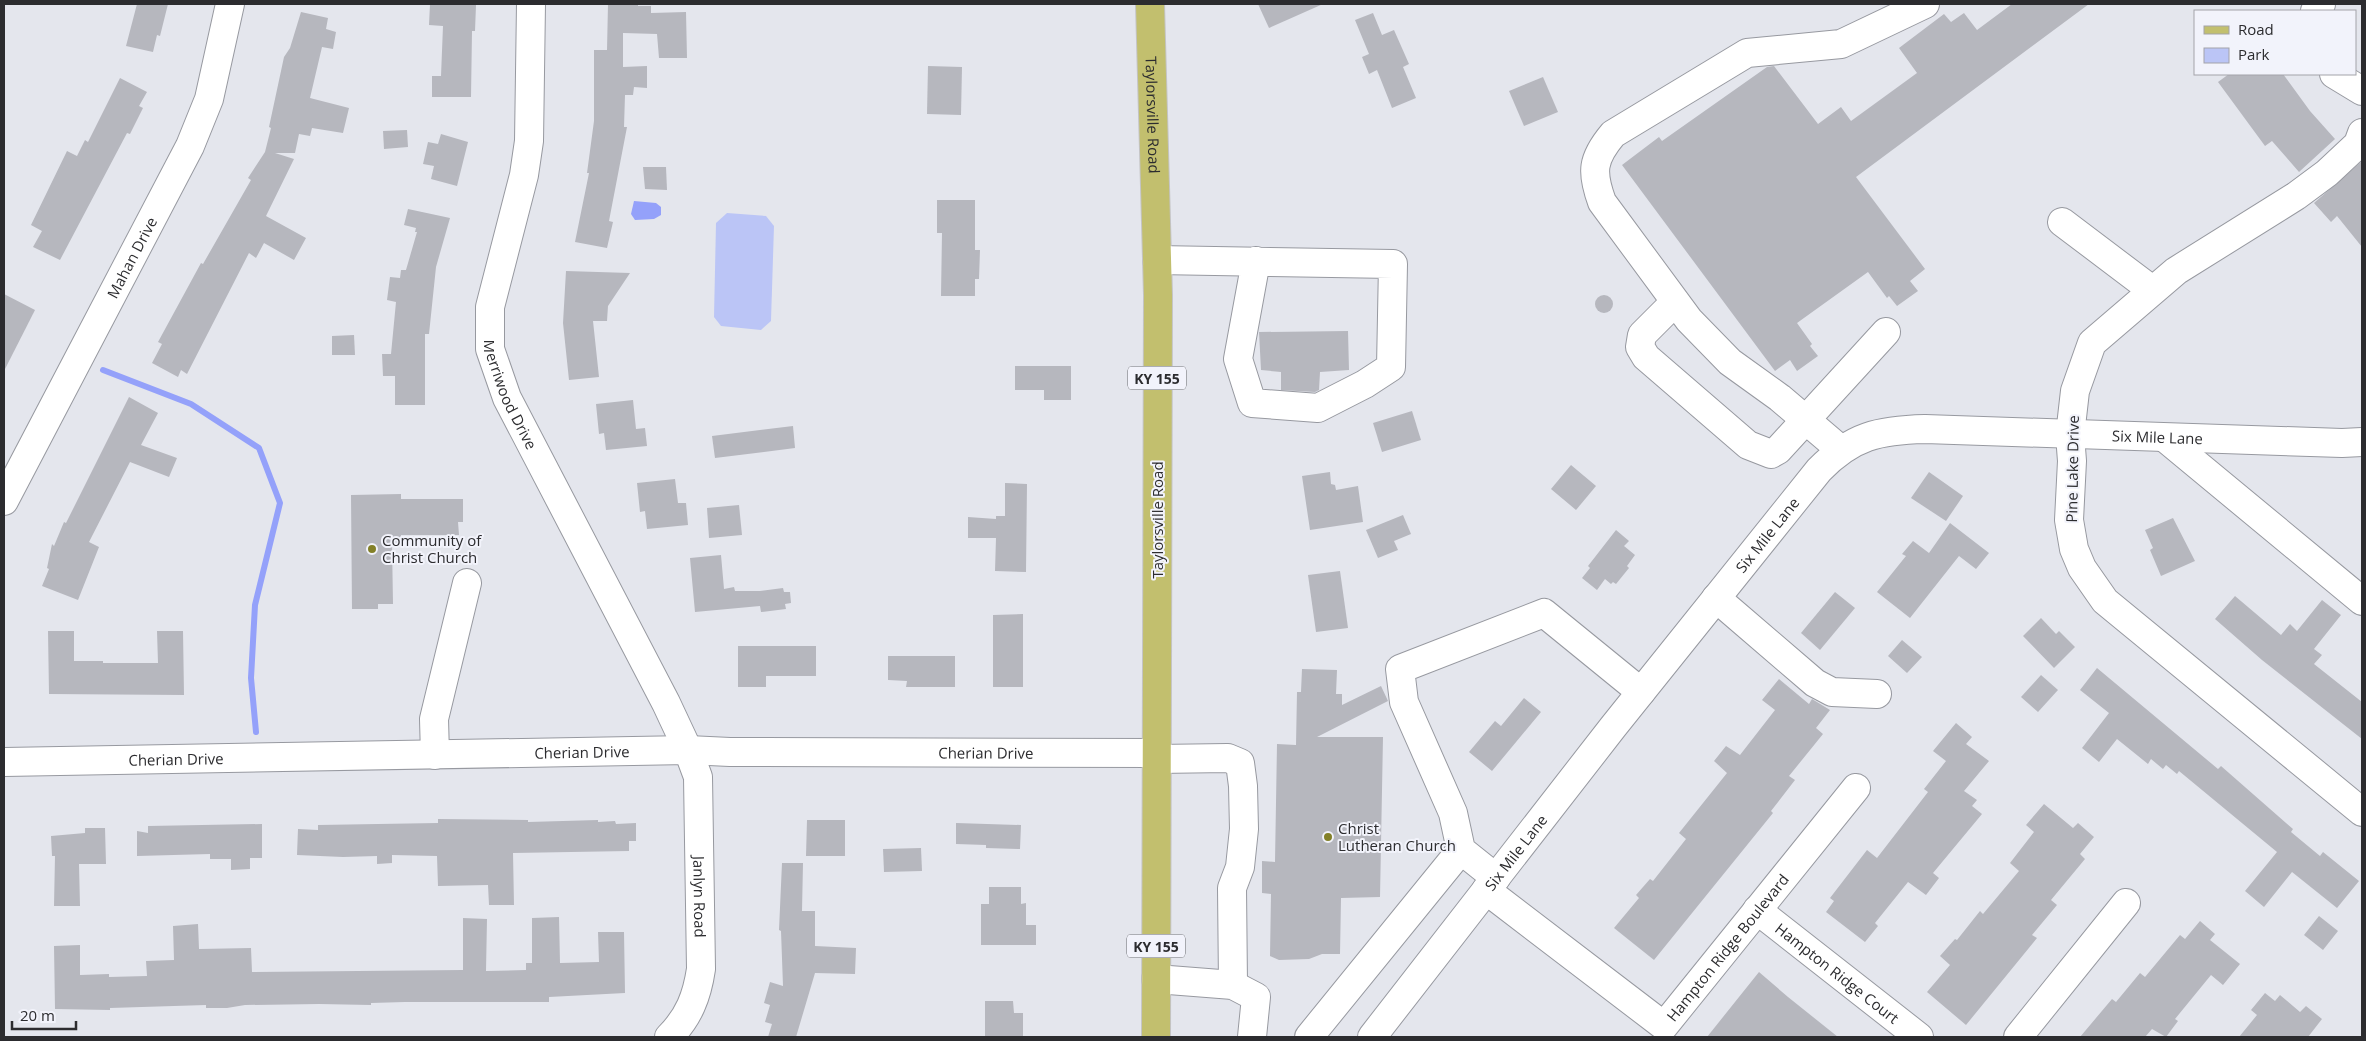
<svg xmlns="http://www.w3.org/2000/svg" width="2366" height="1041" viewBox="0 0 2366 1041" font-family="'Open Sans',sans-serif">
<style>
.green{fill:#bbc5f6}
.forest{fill:#94a1fa}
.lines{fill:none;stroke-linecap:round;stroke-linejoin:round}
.stream{stroke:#94a1fa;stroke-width:6}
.building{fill:#b6b7be}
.minor-casing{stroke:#9799a0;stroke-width:30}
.major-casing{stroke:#c4c4c5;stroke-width:30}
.minor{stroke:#fff;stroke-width:28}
.major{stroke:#c2bf6e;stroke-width:28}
.poi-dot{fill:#838028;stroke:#f2f3fb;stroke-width:2}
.labels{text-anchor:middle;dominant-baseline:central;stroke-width:4;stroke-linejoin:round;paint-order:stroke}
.shield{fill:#f2f3fb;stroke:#67686c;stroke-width:1}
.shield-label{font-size:14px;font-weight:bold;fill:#2c2c2f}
.street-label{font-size:15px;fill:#2c2c2f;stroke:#f2f3fb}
.poi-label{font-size:15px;fill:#2c2c2f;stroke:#f2f3fb;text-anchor:start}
</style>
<rect width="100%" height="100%" fill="#e4e6ed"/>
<path class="green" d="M727 213 766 216 774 226 771 321 761 330 721 326 714 317 716 223Z"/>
<path class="forest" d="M634 201 656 203 661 207V215L654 219 635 220 631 214Z"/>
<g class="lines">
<path class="stream" d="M103 370 191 404 259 448 280 503 255 605 251 678 256 732"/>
</g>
<g class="building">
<path d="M137 4H168L160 36 157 35 153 52 126 46Z"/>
<path d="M430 4 476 5 475 31H472L471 97H432V76H441L443 26 429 25Z"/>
<path d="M608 4H638V6H651V13L686 12 687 58H659L657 34 623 33V67L647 66V88L634 87 633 95H625L624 127H627L609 221 613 222 607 248 575 242 589 173H587L594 121V50H607Z"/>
<path d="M1258 4H1323L1269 28Z"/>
<path d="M2012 4H2089L1856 177 1925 269 1910 281 1918 291 1897 306 1889 296 1887 298 1868 272 1797 323 1812 344 1810 346 1818 356 1797 371 1790 360 1775 371 1622 165 1659 137 1662 141 1767 67 1774 66 1818 124 1841 107 1851 121 1917 73 1899 48 1944 14 1951 22 1964 13 1977 30Z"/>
<path d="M301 12 328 18 326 29 336 32 333 49 322 47 310 98 349 108 343 133 312 128 310 136 299 134 295 153H275L294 159 266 216 306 238 294 260 264 243 256 258 249 253 187 374 181 370 178 377 152 363 162 344 158 342 201 263 203 264 251 180 248 178 265 152 271 128 269 127 284 57 290 48Z"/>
<path d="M1373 13 1382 35 1394 30 1409 64 1403 67 1416 98 1392 108 1377 70 1369 74 1362 57 1369 54 1355 20Z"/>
<path d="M928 66 962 67 961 115 927 114Z"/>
<path d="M2229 74H2283L2310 111 2335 139 2299 172 2272 141 2265 146 2218 82Z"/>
<path d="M1543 77 1558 112 1524 126 1509 91Z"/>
<path d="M120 78 147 92 139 106 143 108 130 134 127 133 60 260 33 247 42 231 31 225 67 151 77 156 85 140 88 142Z"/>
<path d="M407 130 408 147 384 149 383 131Z"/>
<path d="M441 134 468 142 457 186 431 179 434 166 423 164 428 142 438 144Z"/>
<path d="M2362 161V247L2337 216 2331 222 2314 203Z"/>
<path d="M643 167H666L667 190 645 189Z"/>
<path d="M937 200H975V250H980L979 279H975V296H941L942 233H937Z"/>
<path d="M408 209 450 218 436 267 429 334H425V405H395V376H383L382 354H391L396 302 387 300 390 277 400 278 401 270H406L417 232H415L416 228 404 225Z"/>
<path d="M566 271 630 273 608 306 607 321H593L599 377 569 380 563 323Z"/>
<path d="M4 294 35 310 4 371Z"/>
<circle cx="1604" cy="304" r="9"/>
<path d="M1348 331 1349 370 1320 372 1319 390 1315 392 1281 390V372L1261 370 1259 332Z"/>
<path d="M354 335 355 355H332V336Z"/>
<path d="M1015 366H1071V400H1044V390H1015Z"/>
<path d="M129 397 158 413 141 445 177 458 169 477 130 462 89 542 99 547 78 600 42 586 49 569 47 568 52 544 54 546 64 522 66 523Z"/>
<path d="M633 400 636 429 645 428 647 446 606 450 604 433 599 434 596 404Z"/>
<path d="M1412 411 1421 440 1382 452 1373 423Z"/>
<path d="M793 426 795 448 715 458 712 436Z"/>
<path d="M1571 465 1596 486 1576 510 1551 489Z"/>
<path d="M1330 472 1331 484 1335 485 1336 490 1358 486 1363 522 1310 530 1302 476Z"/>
<path d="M1929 472 1963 496 1946 521 1911 498Z"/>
<path d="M675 479 678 503H686L688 525 647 529 645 511 640 512 637 483Z"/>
<path d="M1005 483 1027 484 1026 572 995 571 996 538H968V517L996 519V516H1005Z"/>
<path d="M401 494V499H463V522H458L459 535H401V544H392L393 604H378V609H352L351 495Z"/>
<path d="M739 505 742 535 709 538 707 508Z"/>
<path d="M1403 515 1411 534 1394 541 1398 550 1378 558 1366 530Z"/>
<path d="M2173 518 2195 561 2161 576 2150 550 2153 548 2145 530Z"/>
<path d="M1950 523 1989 553 1976 569 1959 556 1910 618 1877 592 1906 556 1902 554 1913 541 1929 553Z"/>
<path d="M1616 530 1629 541 1624 546 1635 555 1627 566 1629 568 1616 584 1613 582 1611 584 1605 579 1597 590 1582 578 1590 568 1588 566Z"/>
<path d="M721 555 724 589 734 587 735 591H760L783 588 784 592H790L791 603 785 604 786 609 761 612 760 606 695 612 690 558Z"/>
<path d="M1340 571 1348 628 1316 632 1308 575Z"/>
<path d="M1835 592 1855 608 1820 650 1801 633Z"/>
<path d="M2235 596 2281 635 2290 624 2297 631 2322 600 2341 615 2314 649 2322 655 2314 664 2362 702V739L2262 660 2215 619Z"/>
<path d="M1023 614V687H993V615Z"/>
<path d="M2041 618 2056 634 2059 631 2075 647 2054 668 2023 636Z"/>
<path d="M48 631H74V661H103V663H158L157 631H183L184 695 49 694Z"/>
<path d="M1902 640 1922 657 1907 673 1888 656Z"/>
<path d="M738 646H816V676H766V687H738Z"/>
<path d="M888 656H955V687H906L907 681 888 680Z"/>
<path d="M2097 668 2218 769 2221 766 2293 829 2291 832 2320 856 2323 852 2359 881 2337 908 2292 872 2264 907 2245 891 2277 852 2179 771 2177 774 2166 765 2163 769 2151 759 2148 764 2117 739 2099 762 2082 748 2109 713 2080 690Z"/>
<path d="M1302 669 1337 670 1336 694H1342V705L1381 686 1388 701 1317 737H1383L1380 897 1341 898 1340 954H1322L1309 959 1279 960 1270 956 1271 894 1262 893V861L1275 862 1277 744 1296 745 1297 692H1301Z"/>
<path d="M2041 675 2058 690 2038 712 2021 697Z"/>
<path d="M1779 679 1809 704 1812 699 1830 710 1816 728 1823 734 1789 776 1795 780 1771 811 1773 813 1654 960 1614 928 1639 898 1636 895 1650 879 1653 881 1686 839 1679 833 1727 773 1714 761 1726 746 1740 755 1775 710 1762 700Z"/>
<path d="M1524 698 1541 712 1492 771 1469 752 1495 721 1501 726Z"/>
<path d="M1956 723 1972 737 1966 744 1989 761 1964 791 1977 800 1972 806 1982 814 1933 873 1939 878 1926 895 1908 882 1875 923 1878 926 1865 942 1826 912 1834 901 1830 898 1867 850 1877 858 1928 792 1924 789 1946 761 1933 751Z"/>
<path d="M2044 804 2073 828 2078 823 2094 837 2080 854 2085 859 2051 900 2057 905 2032 935 2037 938 1966 1025 1927 992 1950 965 1940 956 1955 939 1957 940 1980 911 1983 914 2019 871 2010 863 2034 832 2026 825Z"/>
<path d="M438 819 528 820V822L598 820V822L615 821 616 824 636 823V841H629V851L513 853 514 905H489L488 885 438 886 437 856 392 855V863L377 864V856L343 857 297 855 298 829 318 830V825L438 823Z"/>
<path d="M807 820H845V856H806Z"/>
<path d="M956 823 1021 825 1020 849 986 848V845L956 844Z"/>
<path d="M262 824V858H250V869L231 870V859H210V854L137 856V831L148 833V826Z"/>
<path d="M85 828H105L106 864H79L80 906H54L55 856H52L51 836 85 833Z"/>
<path d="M921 848 922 871 884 872 883 849Z"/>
<path d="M782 863H803L802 911H815V946L856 948 855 974 815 973 796 1037H768L772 1024 765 1022 770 1005 764 1003 770 982 783 986 781 931 779 930Z"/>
<path d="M989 887H1021V904L1026 903V925H1036V945H981V904H989Z"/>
<path d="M2319 916 2338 931 2323 950 2304 935Z"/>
<path d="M559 917 560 963 599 962 598 932H624L625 993 549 997V1002H405L371 1003V1005L319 1004 245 1005 227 1008H206V1005L110 1008V1010L55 1009 54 946 80 945V975L109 974V977L147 976 146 961 174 960 173 926 198 924 199 949 251 948 252 972 463 970V918L487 919 486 971 526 970V963H532V918Z"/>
<path d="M2200 921 2215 934 2210 940 2240 964 2223 985 2211 975 2175 1019 2178 1021 2166 1037 2152 1029 2145 1037H2080L2112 999 2116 1002 2140 973 2145 977 2180 935 2185 939Z"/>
<path d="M1759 972 1788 997 1838 1037H1707Z"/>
<path d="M2265 993 2275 1001 2280 995 2300 1012 2306 1006 2322 1019 2308 1037H2239L2257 1015 2251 1010Z"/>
<path d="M985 1001H1013L1014 1013H1023V1037H985Z"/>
</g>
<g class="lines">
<g class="minor-casing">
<g id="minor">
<path id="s1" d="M531 4 529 141 524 175 490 307V349L507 398 666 703 688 750 698 777 701 969C697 996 689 1017 669 1037"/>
<path d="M2315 11 2321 4"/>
<path d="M2334 74 2362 91"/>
<path d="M2362 133 2358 144 2327 173 2296 196 2176 271 2092 343 2075 391 2070 435 2072 461 2069 520 2074 549 2082 568 2105 601 2362 812"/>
<path d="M2062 222 2152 290"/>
<path d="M1157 260 1393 264 1391 367 1365 384 1318 408 1252 403 1238 359 1256 261"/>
<path d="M1675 302 1642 335 1640 347 1646 357 1748 445 1771 454 1778 450 1886 332"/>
<path d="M2165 438 2362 601"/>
<path d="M1841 450 1780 398 1730 362 1689 320 1602 202C1591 172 1592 159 1613 134L1747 53 1841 44 1925 4"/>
<path id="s2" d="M4 501 190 146 209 99 230 4"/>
<path d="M1716 598 1815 683 1832 692 1877 694"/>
<path d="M435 755 434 719 467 583"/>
<path d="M1157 759 1228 758 1240 763 1243 786 1244 829 1240 867 1232 888 1233 985"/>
<path id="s3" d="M4 762 688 750 730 752 1158 753"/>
<path d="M1496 878 1461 850 1453 813 1404 702 1400 669 1544 613 1641 692"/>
<path id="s4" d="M1486 890 1664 1026 1856 788"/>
<path id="s5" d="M1757 910 1919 1037"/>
<path d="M1156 979 1233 985 1256 997 1252 1037"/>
<path d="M1309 1037 1461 850"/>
<path id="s6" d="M1372 1037 1613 727 1819 470C1852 436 1879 430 1925 429L2342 443 2362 442"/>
<path d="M2018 1037 2126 903"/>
</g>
</g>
<g class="major-casing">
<g id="major">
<path id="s7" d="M1150 4 1158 295 1156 1037"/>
</g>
</g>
<use href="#minor" class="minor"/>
<use href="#major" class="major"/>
</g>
<g class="poi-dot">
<circle cx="372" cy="549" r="5"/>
<circle cx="1328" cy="837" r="5"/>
</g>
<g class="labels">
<g class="shield">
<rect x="1128" y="366.5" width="58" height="23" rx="4"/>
<rect x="1127" y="934.5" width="58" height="23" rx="4"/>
</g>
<g class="shield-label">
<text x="1157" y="378">KY 155</text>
<text x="1156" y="946">KY 155</text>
</g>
<g class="street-label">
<text stroke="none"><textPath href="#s7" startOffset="111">Taylorsville Road</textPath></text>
<text stroke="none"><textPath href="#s2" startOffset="275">Mahan Drive</textPath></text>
<text stroke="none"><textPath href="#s1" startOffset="399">Merriwood Drive</textPath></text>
<text stroke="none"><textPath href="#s6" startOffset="1072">Six Mile Lane</textPath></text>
<text transform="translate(2072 469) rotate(-89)">Pine Lake Drive</text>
<text transform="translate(1157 520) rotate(-90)">Taylorsville Road</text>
<text stroke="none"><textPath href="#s6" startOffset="639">Six Mile Lane</textPath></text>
<text stroke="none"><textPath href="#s3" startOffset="982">Cherian Drive</textPath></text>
<text stroke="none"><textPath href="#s3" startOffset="578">Cherian Drive</textPath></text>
<text stroke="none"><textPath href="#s3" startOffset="172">Cherian Drive</textPath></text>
<text stroke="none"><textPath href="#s6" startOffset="234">Six Mile Lane</textPath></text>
<text stroke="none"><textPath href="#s1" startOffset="946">Janlyn Road</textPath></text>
<text stroke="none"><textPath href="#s4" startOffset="325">Hampton Ridge Boulevard</textPath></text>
<text stroke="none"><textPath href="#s5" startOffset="102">Hampton Ridge Court</textPath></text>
</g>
<g class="poi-label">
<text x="382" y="540">Community of<tspan x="382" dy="17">Christ Church</tspan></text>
<text x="1338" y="828">Christ<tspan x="1338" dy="17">Lutheran Church</tspan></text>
</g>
</g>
<rect width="2366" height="1041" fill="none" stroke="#2c2c2f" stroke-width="10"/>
<rect x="2194" y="10" width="162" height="65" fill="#f2f3fb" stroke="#a3a3a9"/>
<rect x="2204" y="26" width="25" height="8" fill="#c2bf6e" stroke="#a3a3a9"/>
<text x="2238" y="35" font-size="15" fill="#2c2c2f">Road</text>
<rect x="2204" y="48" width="25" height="15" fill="#bbc5f6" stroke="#a3a3a9"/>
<text x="2238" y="60" font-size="15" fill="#2c2c2f">Park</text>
<path d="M12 1021v8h64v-8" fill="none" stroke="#2c2c2f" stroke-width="2.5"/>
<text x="20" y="1021" font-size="15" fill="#2c2c2f" stroke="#f2f3fb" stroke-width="4" paint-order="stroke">20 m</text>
</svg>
